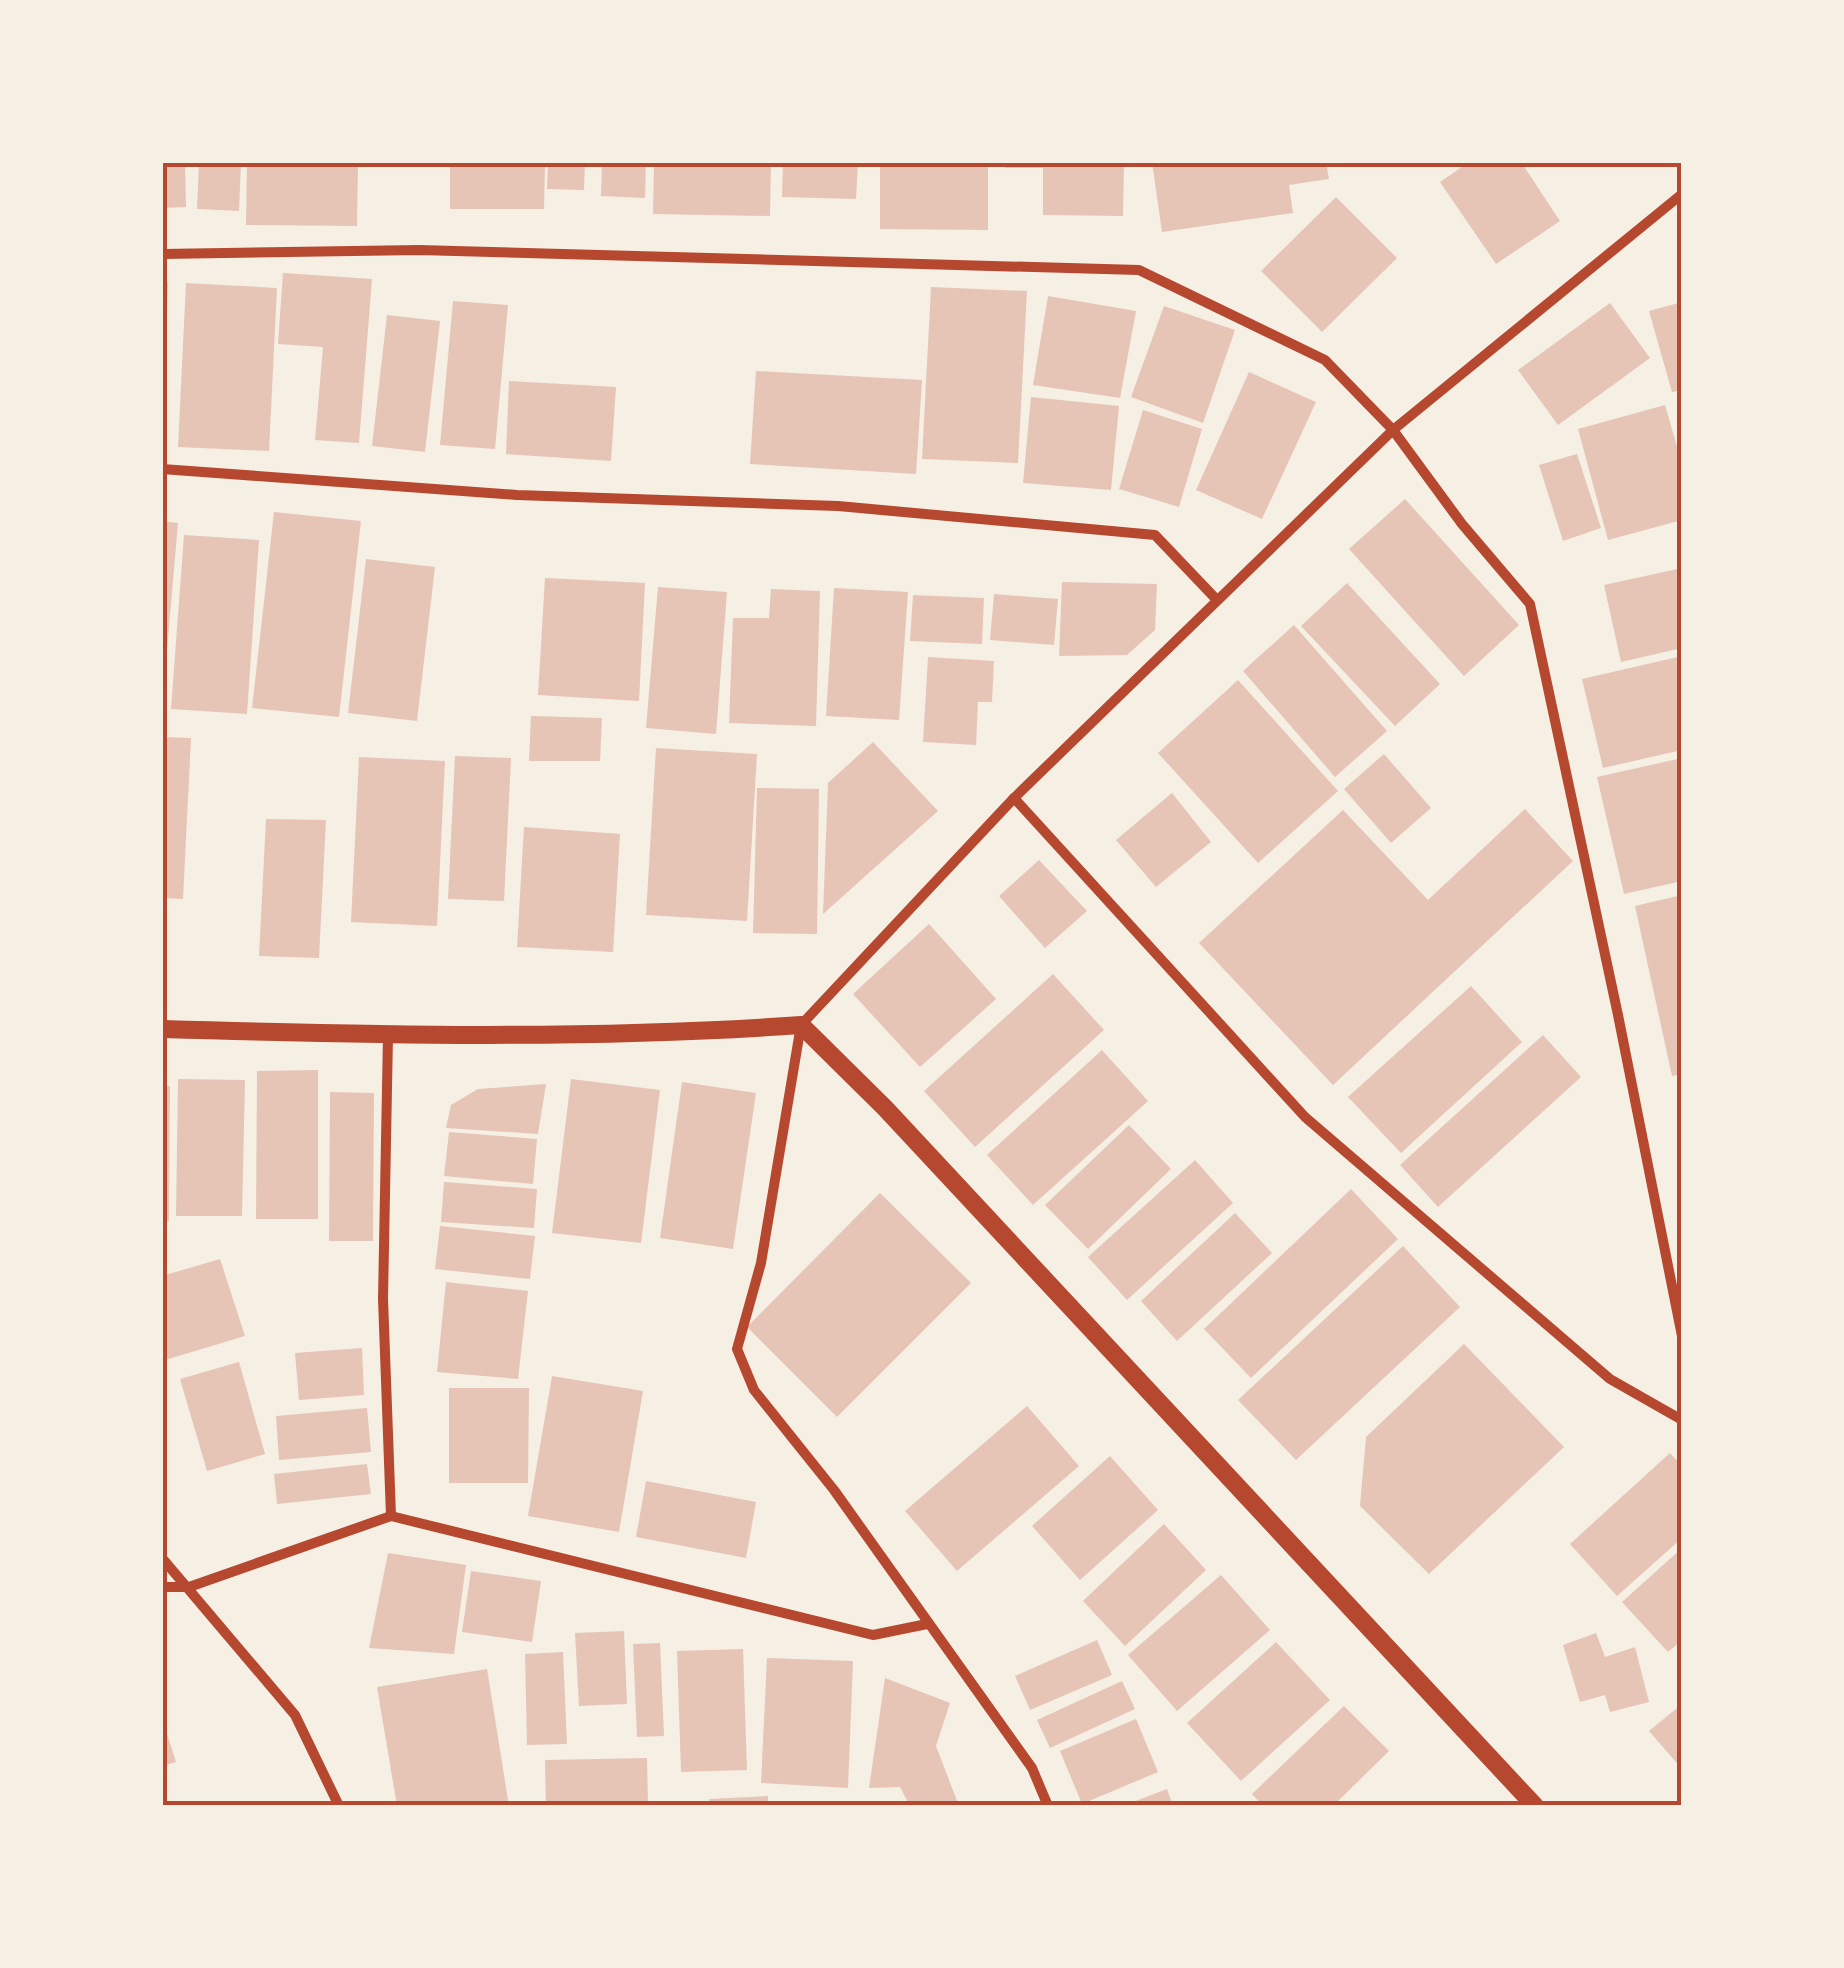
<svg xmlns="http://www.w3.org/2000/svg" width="1844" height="1968" viewBox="0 0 1844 1968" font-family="'Source Serif 4',serif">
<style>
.building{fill:#e6c5b7}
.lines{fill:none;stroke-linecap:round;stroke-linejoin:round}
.minor{stroke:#b5482f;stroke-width:10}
.tertiary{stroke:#b5482f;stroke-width:18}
.neatline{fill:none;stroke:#b5482f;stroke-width:4}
</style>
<rect width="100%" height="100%" fill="#f6efe4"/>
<g class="building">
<path d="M162 162H185L186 207 162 208Z"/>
<path d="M199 162H241L239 211 197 209Z"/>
<path d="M247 162H358L357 226 246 225Z"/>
<path d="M450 162H545L544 209H450Z"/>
<path d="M548 162H585L584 190 547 189Z"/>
<path d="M602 162H646L645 198 601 196Z"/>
<path d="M654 162H771L770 216 653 214Z"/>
<path d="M783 162H858L856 199 782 197Z"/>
<path d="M880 162H988V230L880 229Z"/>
<path d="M1005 162H1124L1123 216 1043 215V168H1005Z"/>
<path d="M1152 162H1326L1329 179 1289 185 1293 213 1162 232Z"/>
<path d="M1469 162H1521L1560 221 1496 264 1440 182Z"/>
<path d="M1336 197 1397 258 1322 332 1261 271Z"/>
<path d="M283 273 372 279 359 443 315 440 323 347 278 344Z"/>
<path d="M162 283H168L166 337H162Z"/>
<path d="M186 283 277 288 269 451 178 447Z"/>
<path d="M931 287 1027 291 1018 463 922 459Z"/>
<path d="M1048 296 1136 311 1120 398 1033 385Z"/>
<path d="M453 301 508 305 495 449 440 445Z"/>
<path d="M1682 302V390L1672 392 1649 311Z"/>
<path d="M1610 303 1650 358 1558 425 1518 370Z"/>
<path d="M1164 306 1235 330 1203 423 1131 397Z"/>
<path d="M387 315 440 321 425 452 372 446Z"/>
<path d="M756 371 922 380 916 474 750 464Z"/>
<path d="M1249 372 1316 402 1262 519 1196 490Z"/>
<path d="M509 381 616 387 611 461 506 454Z"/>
<path d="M1031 397 1119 406 1111 490 1023 483Z"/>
<path d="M1665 405 1682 464V520L1608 540 1578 429Z"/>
<path d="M1143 410 1202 429 1179 507 1119 489Z"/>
<path d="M1577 454 1601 528 1563 541 1539 465Z"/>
<path d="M1405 499 1519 625 1464 676 1349 549Z"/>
<path d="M274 512 361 521 339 717 252 708Z"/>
<path d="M162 521 178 523 165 673 162 672Z"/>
<path d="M184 535 259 540 247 714 171 709Z"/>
<path d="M366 559 435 567 417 721 348 713Z"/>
<path d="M1682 568V648L1621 662 1604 585Z"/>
<path d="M545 578 645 583 639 701 538 695Z"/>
<path d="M1062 582 1157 584 1155 630 1127 655 1059 656Z"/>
<path d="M1347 583 1440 684 1395 726 1301 626Z"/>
<path d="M658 587 727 592 716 734 646 728Z"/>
<path d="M834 588 908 592 899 720 826 716Z"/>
<path d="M771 589 820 591 816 726 729 723 733 618H769Z"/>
<path d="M994 594 1058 599 1054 645 990 640Z"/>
<path d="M913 595 984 598 982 644 910 641Z"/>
<path d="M1294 625 1387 731 1335 777 1243 671Z"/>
<path d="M1682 656V750L1603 768 1582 679Z"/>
<path d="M928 657 994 661 992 702H978L976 745 923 742Z"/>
<path d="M1238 680 1338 791 1258 863 1158 753Z"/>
<path d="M531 716 602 718 600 761H529Z"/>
<path d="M162 737 191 738 183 899 162 898Z"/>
<path d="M873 742 938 811 823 914 828 783Z"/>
<path d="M656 748 757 754 747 921 646 915Z"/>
<path d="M1384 754 1431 808 1391 843 1344 789Z"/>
<path d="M455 756 511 758 504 901 448 899Z"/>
<path d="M359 757 445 761 437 926 351 922Z"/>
<path d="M1682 758V881L1624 894 1597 777Z"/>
<path d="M757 788 819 789 817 934 753 933Z"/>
<path d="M1172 793 1211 842 1156 887 1116 840Z"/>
<path d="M1525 809 1573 861 1333 1085 1199 943 1343 810 1428 900Z"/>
<path d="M266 819 326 820 319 958 259 956Z"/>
<path d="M524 827 620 834 613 952 517 947Z"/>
<path d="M1039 860 1087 911 1045 948 999 896Z"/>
<path d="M1682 895V1074L1672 1076 1635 906Z"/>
<path d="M929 924 996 999 920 1067 853 994Z"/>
<path d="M1053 974 1104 1030 975 1147 924 1091Z"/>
<path d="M1471 986 1522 1042 1401 1153 1348 1097Z"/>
<path d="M1543 1035 1581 1077 1438 1207 1400 1165Z"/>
<path d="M1102 1050 1148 1101 1033 1205 987 1155Z"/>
<path d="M318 1070V1219H256L257 1071Z"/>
<path d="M178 1079 245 1080 242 1216H176Z"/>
<path d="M571 1079 660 1090 641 1243 552 1233Z"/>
<path d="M682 1082 756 1093 733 1249 660 1238Z"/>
<path d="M546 1084 538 1134 446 1128 451 1105 478 1089Z"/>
<path d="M162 1086H170L169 1221H162Z"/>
<path d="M330 1092 374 1093 373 1241H329Z"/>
<path d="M1129 1125 1171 1169 1088 1249 1045 1205Z"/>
<path d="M449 1132 537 1139 533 1184 444 1176Z"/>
<path d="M1195 1160 1233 1203 1127 1300 1088 1257Z"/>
<path d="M444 1182 537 1189 534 1228 441 1222Z"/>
<path d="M1351 1189 1398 1239 1251 1378 1204 1329Z"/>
<path d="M880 1193 971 1283 837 1417 747 1327Z"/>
<path d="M1235 1213 1272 1253 1177 1341 1141 1301Z"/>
<path d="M440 1226 535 1236 530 1279 435 1269Z"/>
<path d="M1403 1246 1460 1307 1296 1460 1238 1400Z"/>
<path d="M220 1259 245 1336 162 1361V1276Z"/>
<path d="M446 1282 528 1291 518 1379 437 1372Z"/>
<path d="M1464 1344 1564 1447 1429 1574 1360 1506 1366 1437Z"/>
<path d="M362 1348 364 1395 299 1400 295 1353Z"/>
<path d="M239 1362 265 1454 207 1471 180 1379Z"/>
<path d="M552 1376 643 1391 619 1532 528 1516Z"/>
<path d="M449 1388H529L528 1483H449Z"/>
<path d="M1027 1406 1079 1466 957 1571 905 1511Z"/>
<path d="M367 1408 371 1452 279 1460 276 1416Z"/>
<path d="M1670 1453 1682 1466V1538L1617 1596 1570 1544Z"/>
<path d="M1110 1456 1158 1510 1080 1580 1032 1526Z"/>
<path d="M367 1464 371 1494 277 1504 274 1474Z"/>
<path d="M646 1481 756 1502 746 1558 636 1537Z"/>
<path d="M1164 1524 1206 1570 1125 1646 1083 1601Z"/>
<path d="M1682 1548V1640L1668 1652 1622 1602Z"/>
<path d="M388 1553 466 1565 454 1654 369 1648Z"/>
<path d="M471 1571 541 1581 532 1642 462 1632Z"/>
<path d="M1221 1575 1270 1630 1177 1711 1128 1655Z"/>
<path d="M624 1631 627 1704 579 1706 575 1633Z"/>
<path d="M1596 1633 1605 1657 1635 1647 1649 1702 1610 1712 1605 1695 1580 1702 1563 1645Z"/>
<path d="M1097 1640 1112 1675 1030 1710 1015 1676Z"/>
<path d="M1276 1642 1330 1700 1241 1781 1187 1723Z"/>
<path d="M660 1643 664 1736 637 1737 633 1644Z"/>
<path d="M743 1649 747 1770 681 1772 677 1651Z"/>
<path d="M563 1652 567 1744 527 1745 525 1654Z"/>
<path d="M767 1658 853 1661 848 1788 761 1783Z"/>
<path d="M487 1669 509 1806H397L377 1687Z"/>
<path d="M885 1678 950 1703 936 1746 959 1806H910L900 1787 869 1788Z"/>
<path d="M1122 1681 1135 1709 1050 1748 1037 1720Z"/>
<path d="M1682 1704V1769L1649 1731Z"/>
<path d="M1344 1706 1389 1751 1333 1806H1263L1252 1794Z"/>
<path d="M162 1718 176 1762 162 1766Z"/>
<path d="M1136 1719 1158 1772 1082 1804 1060 1751Z"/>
<path d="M647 1758 648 1806H546L545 1760Z"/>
<path d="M1167 1789 1173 1806H1125V1805Z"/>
<path d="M768 1796V1806H710L709 1799Z"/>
</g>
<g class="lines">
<g class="minor">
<path d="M162 254 419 250 1139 270 1325 360 1393 430 1462 524 1530 604 1618 1015 1682 1336"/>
<path d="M162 469 517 495 838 506 1155 535 1216 599"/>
<path d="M1014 798 1305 1117 1610 1379 1682 1420"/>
<path d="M388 1035 383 1299 391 1516"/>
<path d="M162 1558 295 1715 339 1806"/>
<path d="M162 1587H189L391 1516 873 1635 927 1624"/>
<path d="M1048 1806 1032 1768 834 1490 754 1390 737 1349 761 1263 801 1025 1014 798 1393 430 1682 194"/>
</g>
<path class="tertiary" d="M162 1029C375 1035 589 1040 801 1025L885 1108 1535 1806"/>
</g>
<rect width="1844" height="1968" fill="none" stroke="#f6efe4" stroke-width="330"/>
<rect x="165" y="165" width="1514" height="1638" class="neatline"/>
</svg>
